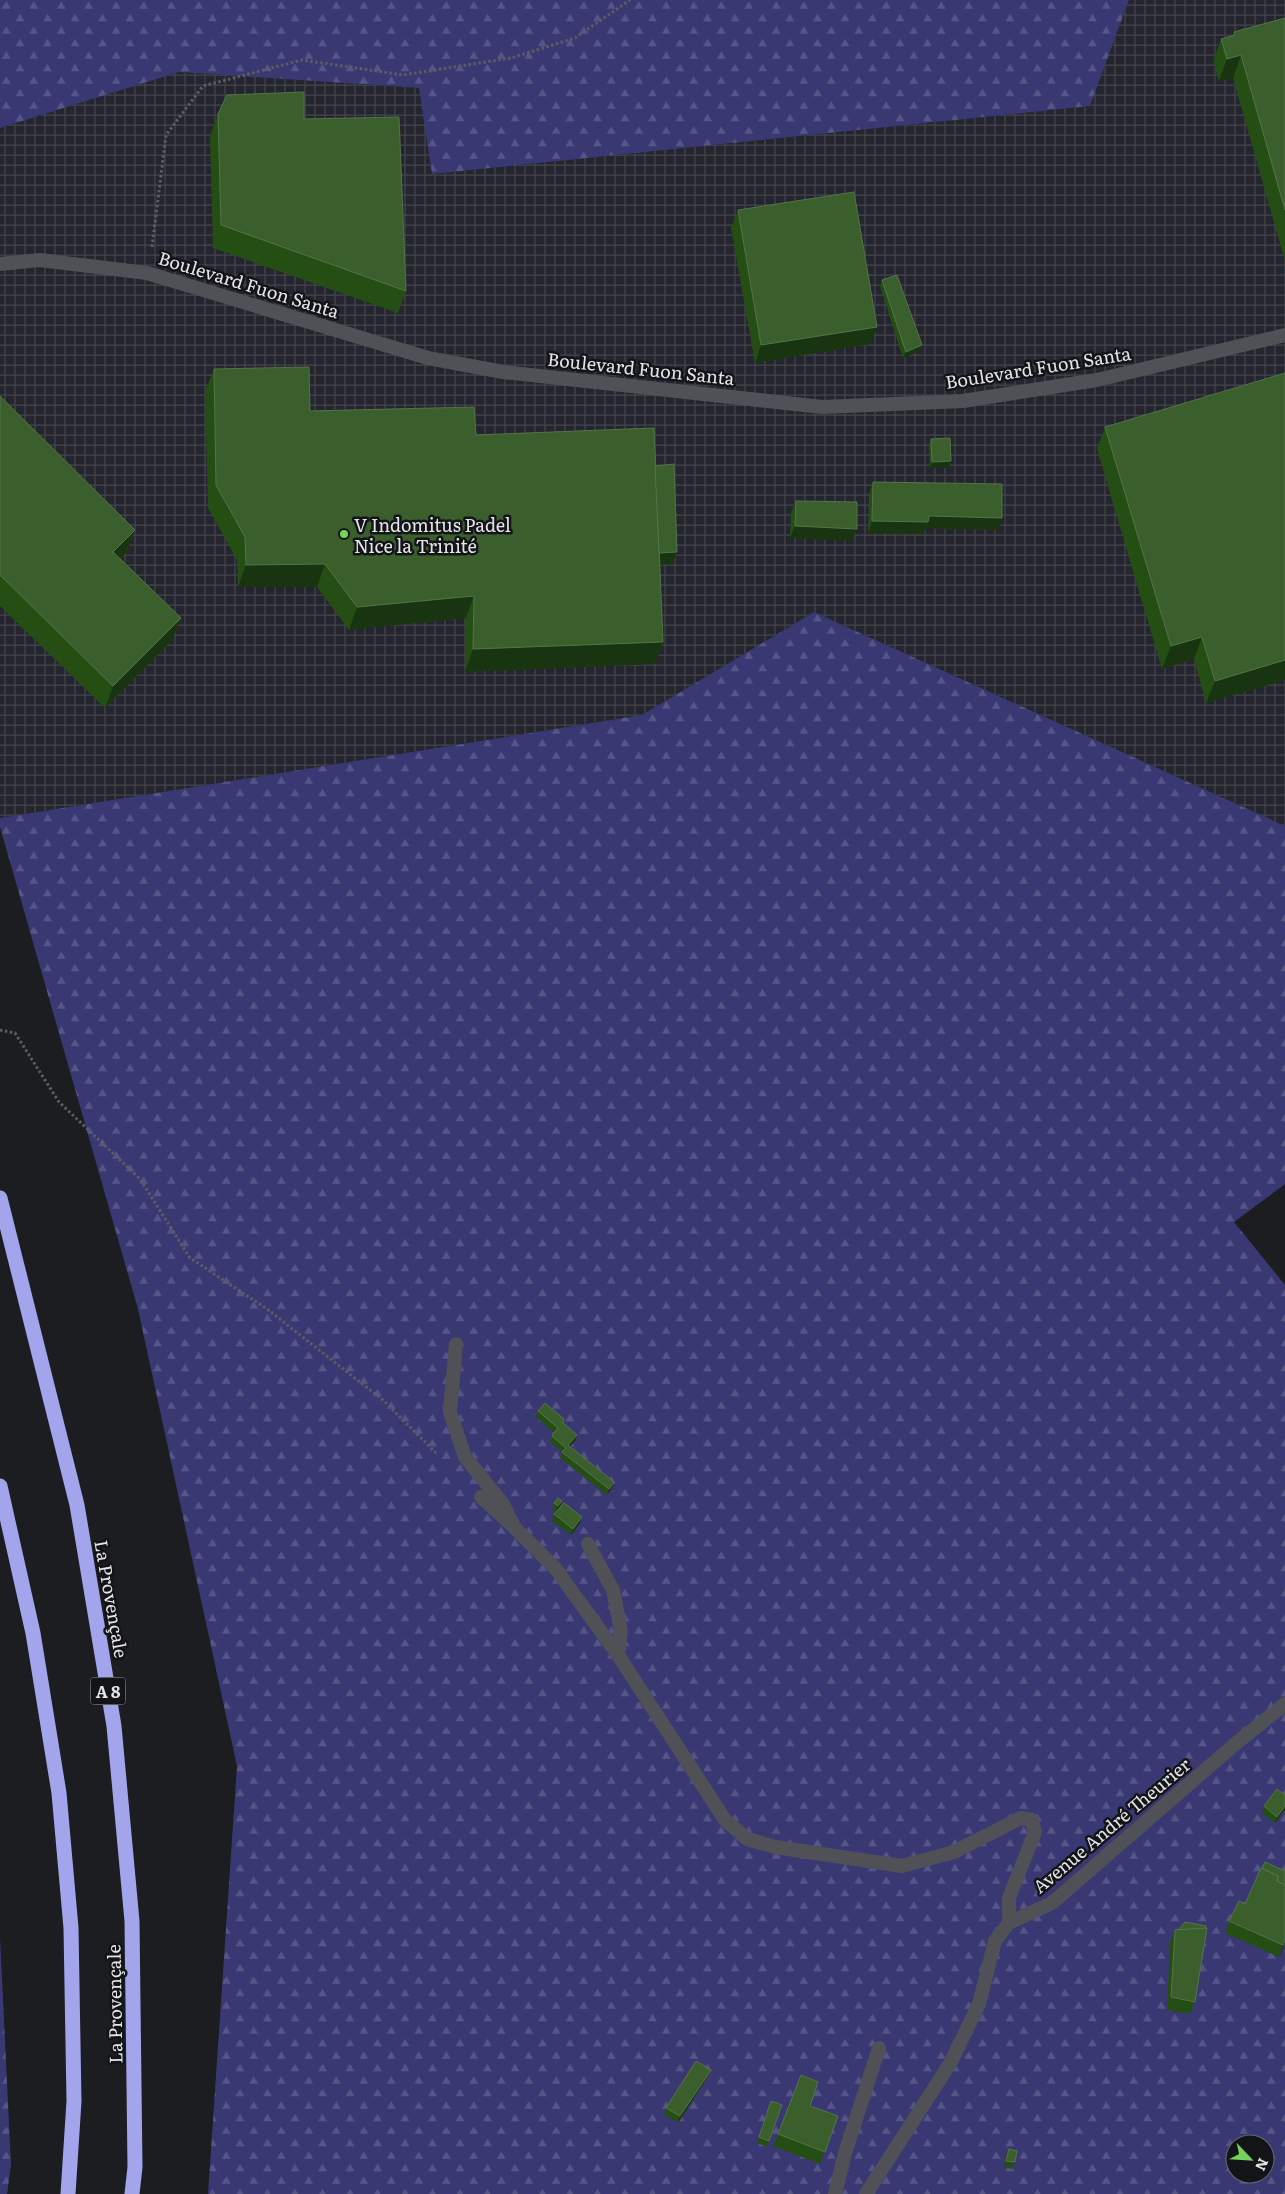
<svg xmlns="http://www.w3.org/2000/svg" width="1285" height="2194" viewBox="0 0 1285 2194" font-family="Literata,serif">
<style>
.industrial{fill:url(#industrial-grid)}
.forest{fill:url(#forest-firs);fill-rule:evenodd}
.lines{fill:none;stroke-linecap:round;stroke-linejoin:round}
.path{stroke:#5d5d61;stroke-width:3;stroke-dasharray:2.5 2.5;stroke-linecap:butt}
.service{stroke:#505156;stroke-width:14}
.minor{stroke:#505156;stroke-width:14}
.motorway{stroke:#a2a5ec;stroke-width:15}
.wall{fill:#254e15}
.shaded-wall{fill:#193410}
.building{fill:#3a5f2c;stroke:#557449}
.poi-dot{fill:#76d25a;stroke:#131418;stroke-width:2}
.labels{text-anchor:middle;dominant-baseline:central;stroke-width:5;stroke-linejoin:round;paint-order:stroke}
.shield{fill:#131418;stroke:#a6a6aa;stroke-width:1}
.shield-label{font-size:16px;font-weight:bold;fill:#e5e5e8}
.street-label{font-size:18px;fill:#e5e5e8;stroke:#131418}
.poi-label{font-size:18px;fill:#e5e5e8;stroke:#131418;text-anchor:start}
</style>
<defs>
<pattern id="industrial-grid" width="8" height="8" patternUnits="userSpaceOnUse" patternTransform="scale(1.25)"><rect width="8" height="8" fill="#25252f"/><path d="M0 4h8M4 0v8" fill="none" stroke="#44444d"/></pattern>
<pattern id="forest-firs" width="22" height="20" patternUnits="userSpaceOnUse" patternTransform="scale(1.25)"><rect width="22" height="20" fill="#3a3873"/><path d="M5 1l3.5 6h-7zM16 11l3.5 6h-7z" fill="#565587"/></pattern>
</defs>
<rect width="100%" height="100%" fill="#1c1d21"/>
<path class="industrial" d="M1129 0H1285V826L814 612 642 715 0 818V128L179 72 420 88 432 174 1090 106Z"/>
<g class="forest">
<path d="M0 0H1129L1090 106 432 174 419 88 179 72 0 128Z"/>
<path d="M814 612 1285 826V1184L1234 1222 1285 1285V2194H208L237 1766 138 1309 0 827V818L642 715ZM1235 2144H1265V2174H1235Z"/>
<path d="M0 1938 11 2165 7 2194H0Z"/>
</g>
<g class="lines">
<g class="path">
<path d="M152 247 166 135 203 86 302 60 403 75 511 58 575 38 630 0"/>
<path d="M0 1030 15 1033 59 1102 140 1179 190 1258 267 1309 384 1401 436 1453"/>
</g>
<g class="service">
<path d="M456 1344 450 1412 465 1457 503 1504 510 1519"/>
<path d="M481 1497 513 1526 555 1568 618 1655 725 1820 747 1839 775 1847 902 1866 954 1852 1021 1818 1032 1820 1035 1832 1009 1898V1923"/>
<path d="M588 1544 613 1590 621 1631 618 1655"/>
<path d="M835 2194 845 2153 879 2048"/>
</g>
<g class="minor">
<path d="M0 264 40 260 147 273 428 358 503 372 822 407 963 401 1097 380 1285 335"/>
<path d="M866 2194 951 2062 979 2004 995 1941 1009 1923 1052 1903 1234 1745 1285 1704"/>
</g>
<g class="motorway">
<path d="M0 1198 77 1505 114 1726 132 1921 135 2167 132 2194"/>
<path d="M0 1486 33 1633 59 1793 71 1928 74 2101 68 2194"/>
</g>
</g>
<g class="wall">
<path d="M1285 18V261L1233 78 1219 81 1213 61 1221 39 1233 35 1234 32Z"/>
<path d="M218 114 304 119 406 291 398 313 213 248 210 136Z"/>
<path d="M738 210 871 344 755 363 731 228Z"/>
<path d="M882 280 922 345 919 351 906 357 903 358 880 286Z"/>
<path d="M214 369 310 411 476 435 655 466 673 564 660 565 663 642 655 664 465 672 466 618 349 630 317 587H238L237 560 208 508 205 391Z"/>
<path d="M0 396 135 530 127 552 121 559 181 618 172 640 105 708 0 606Z"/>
<path d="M1105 427 1285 680 1206 703 1194 659 1162 669 1097 449Z"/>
<path d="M931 439 949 468H930L929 445Z"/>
<path d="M873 482 998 530 926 528 924 534 868 533 869 494Z"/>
<path d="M796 501 857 529 852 541 790 538 791 513Z"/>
<path d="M538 1411 563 1423 575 1441 570 1447 612 1488 607 1495 560 1458 562 1452 550 1442 552 1436 554 1433 536 1417Z"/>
<path d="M562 1501 556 1512 552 1509 554 1503Z"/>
<path d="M554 1514 580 1523 571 1535 552 1521Z"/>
<path d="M1285 1795V1809L1275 1823 1262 1813 1264 1806Z"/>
<path d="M1285 1871V1943L1279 1957 1225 1933 1229 1921Z"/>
<path d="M1175 1930 1195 2002 1190 2014 1167 2010 1170 1942Z"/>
<path d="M711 2070 708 2076 678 2123 664 2114 666 2108Z"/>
<path d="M801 2075 810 2106 838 2116 820 2164 773 2146Z"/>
<path d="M771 2101 782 2105 767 2147 757 2143Z"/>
<path d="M1009 2149 1015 2162 1012 2169 1004 2167 1006 2155Z"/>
</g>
<g class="shaded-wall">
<path d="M1241 55 1233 78 1219 81 1227 59Z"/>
<path d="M877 327 871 344 755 363 761 345Z"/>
<path d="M922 345 919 351 906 357 903 358 906 352Z"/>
<path d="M951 461 949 468H930L932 462Z"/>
<path d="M929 516 1002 518 998 530 926 528 924 534 868 533 872 521Z"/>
<path d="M795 526 857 529 852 541 790 538Z"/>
<path d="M135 530 127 552 105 574 113 552Z"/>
<path d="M677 552 673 564 650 565 655 553Z"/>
<path d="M325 564 317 587H238L246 565Z"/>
<path d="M474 596 466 618 349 630 357 607Z"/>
<path d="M181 618 172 640 105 708 113 686Z"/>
<path d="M1202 637 1194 659 1162 669 1171 646Z"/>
<path d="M663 642 655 664 465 672 473 649Z"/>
<path d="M1285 660V680L1206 703 1215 681Z"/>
<path d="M577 1435 575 1441 565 1452 568 1445Z"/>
<path d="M614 1482 612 1488 607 1495 609 1489Z"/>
<path d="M562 1501 560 1507 556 1512 558 1506Z"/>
<path d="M582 1517 580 1523 571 1535 573 1529Z"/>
<path d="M1285 1806V1809L1275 1823 1277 1817Z"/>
<path d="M1285 1941V1943L1279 1957 1283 1945Z"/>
<path d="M711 2070 708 2076 678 2123 680 2116Z"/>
</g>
<g class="building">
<path d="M1285 18V210L1241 55 1227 59 1221 39 1235 35 1234 32Z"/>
<path d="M304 92V119L399 117 406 291 221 225 218 114 227 95Z"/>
<path d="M854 192 877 327 761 345 738 210Z"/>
<path d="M897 275 922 345 908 351 906 352 882 280Z"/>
<path d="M309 367 310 411 474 407 476 435 654 428 663 642 473 649 474 596 357 607 325 564 246 565 245 537 216 485 214 369Z"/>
<path d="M1285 373V660L1215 681 1202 637 1171 646 1105 427Z"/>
<path d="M0 396 135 530 113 552 181 618 113 686 0 575Z"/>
<path d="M950 438 951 461 932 462 931 439Z"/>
<path d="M674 464 677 552 659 553 655 466Z"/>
<path d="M873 482 1002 484V518L929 516 928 522 872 521Z"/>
<path d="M796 501 857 502V529L795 526Z"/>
<path d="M545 1403 564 1419 563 1423 577 1435 568 1445 614 1482 609 1489 562 1452 566 1448 552 1436 558 1428 538 1411Z"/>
<path d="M558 1498 562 1501 558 1506 554 1503Z"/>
<path d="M564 1503 582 1517 573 1529 554 1514Z"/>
<path d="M1277 1789 1285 1795V1806L1277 1817 1264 1806Z"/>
<path d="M1265 1862 1285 1871V1885L1277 1881 1278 1876 1262 1868Z"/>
<path d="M1261 1868 1278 1876 1277 1881 1285 1885V1941L1283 1945 1229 1921 1239 1901 1245 1904Z"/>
<path d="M1185 1922 1206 1926V1928L1178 1930Z"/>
<path d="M1207 1928 1195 2002 1171 1997 1175 1930Z"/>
<path d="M696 2061 711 2070 680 2116 666 2108Z"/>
<path d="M801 2075 818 2082 810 2106 838 2116 825 2152 778 2134Z"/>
<path d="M771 2101 782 2105 769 2141 759 2137Z"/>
<path d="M1009 2149 1017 2151 1015 2162 1006 2161Z"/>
</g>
<circle class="poi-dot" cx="344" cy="534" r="5"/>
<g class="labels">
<rect class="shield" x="90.5" y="1677.5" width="35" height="27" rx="4"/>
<g class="shield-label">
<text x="108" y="1691">A 8</text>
</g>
<g class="street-label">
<text transform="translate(249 284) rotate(17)">Boulevard Fuon Santa</text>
<text transform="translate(1038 367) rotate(-9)">Boulevard Fuon Santa</text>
<text transform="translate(641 368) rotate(6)">Boulevard Fuon Santa</text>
<text transform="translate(112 1599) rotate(80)">La Provençale</text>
<text transform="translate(1111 1825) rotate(-40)">Avenue André Theurier</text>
<text transform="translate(114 2004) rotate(-91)">La Provençale</text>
</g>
<g class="poi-label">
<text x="354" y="524">V Indomitus Padel<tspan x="354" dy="21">Nice la Trinité</tspan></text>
</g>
</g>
<g transform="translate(1250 2159) rotate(115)"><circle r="24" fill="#131418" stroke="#67686b"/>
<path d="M0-4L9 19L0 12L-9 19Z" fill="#76d25a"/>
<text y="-8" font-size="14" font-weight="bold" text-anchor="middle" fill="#e5e5e8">N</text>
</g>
</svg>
